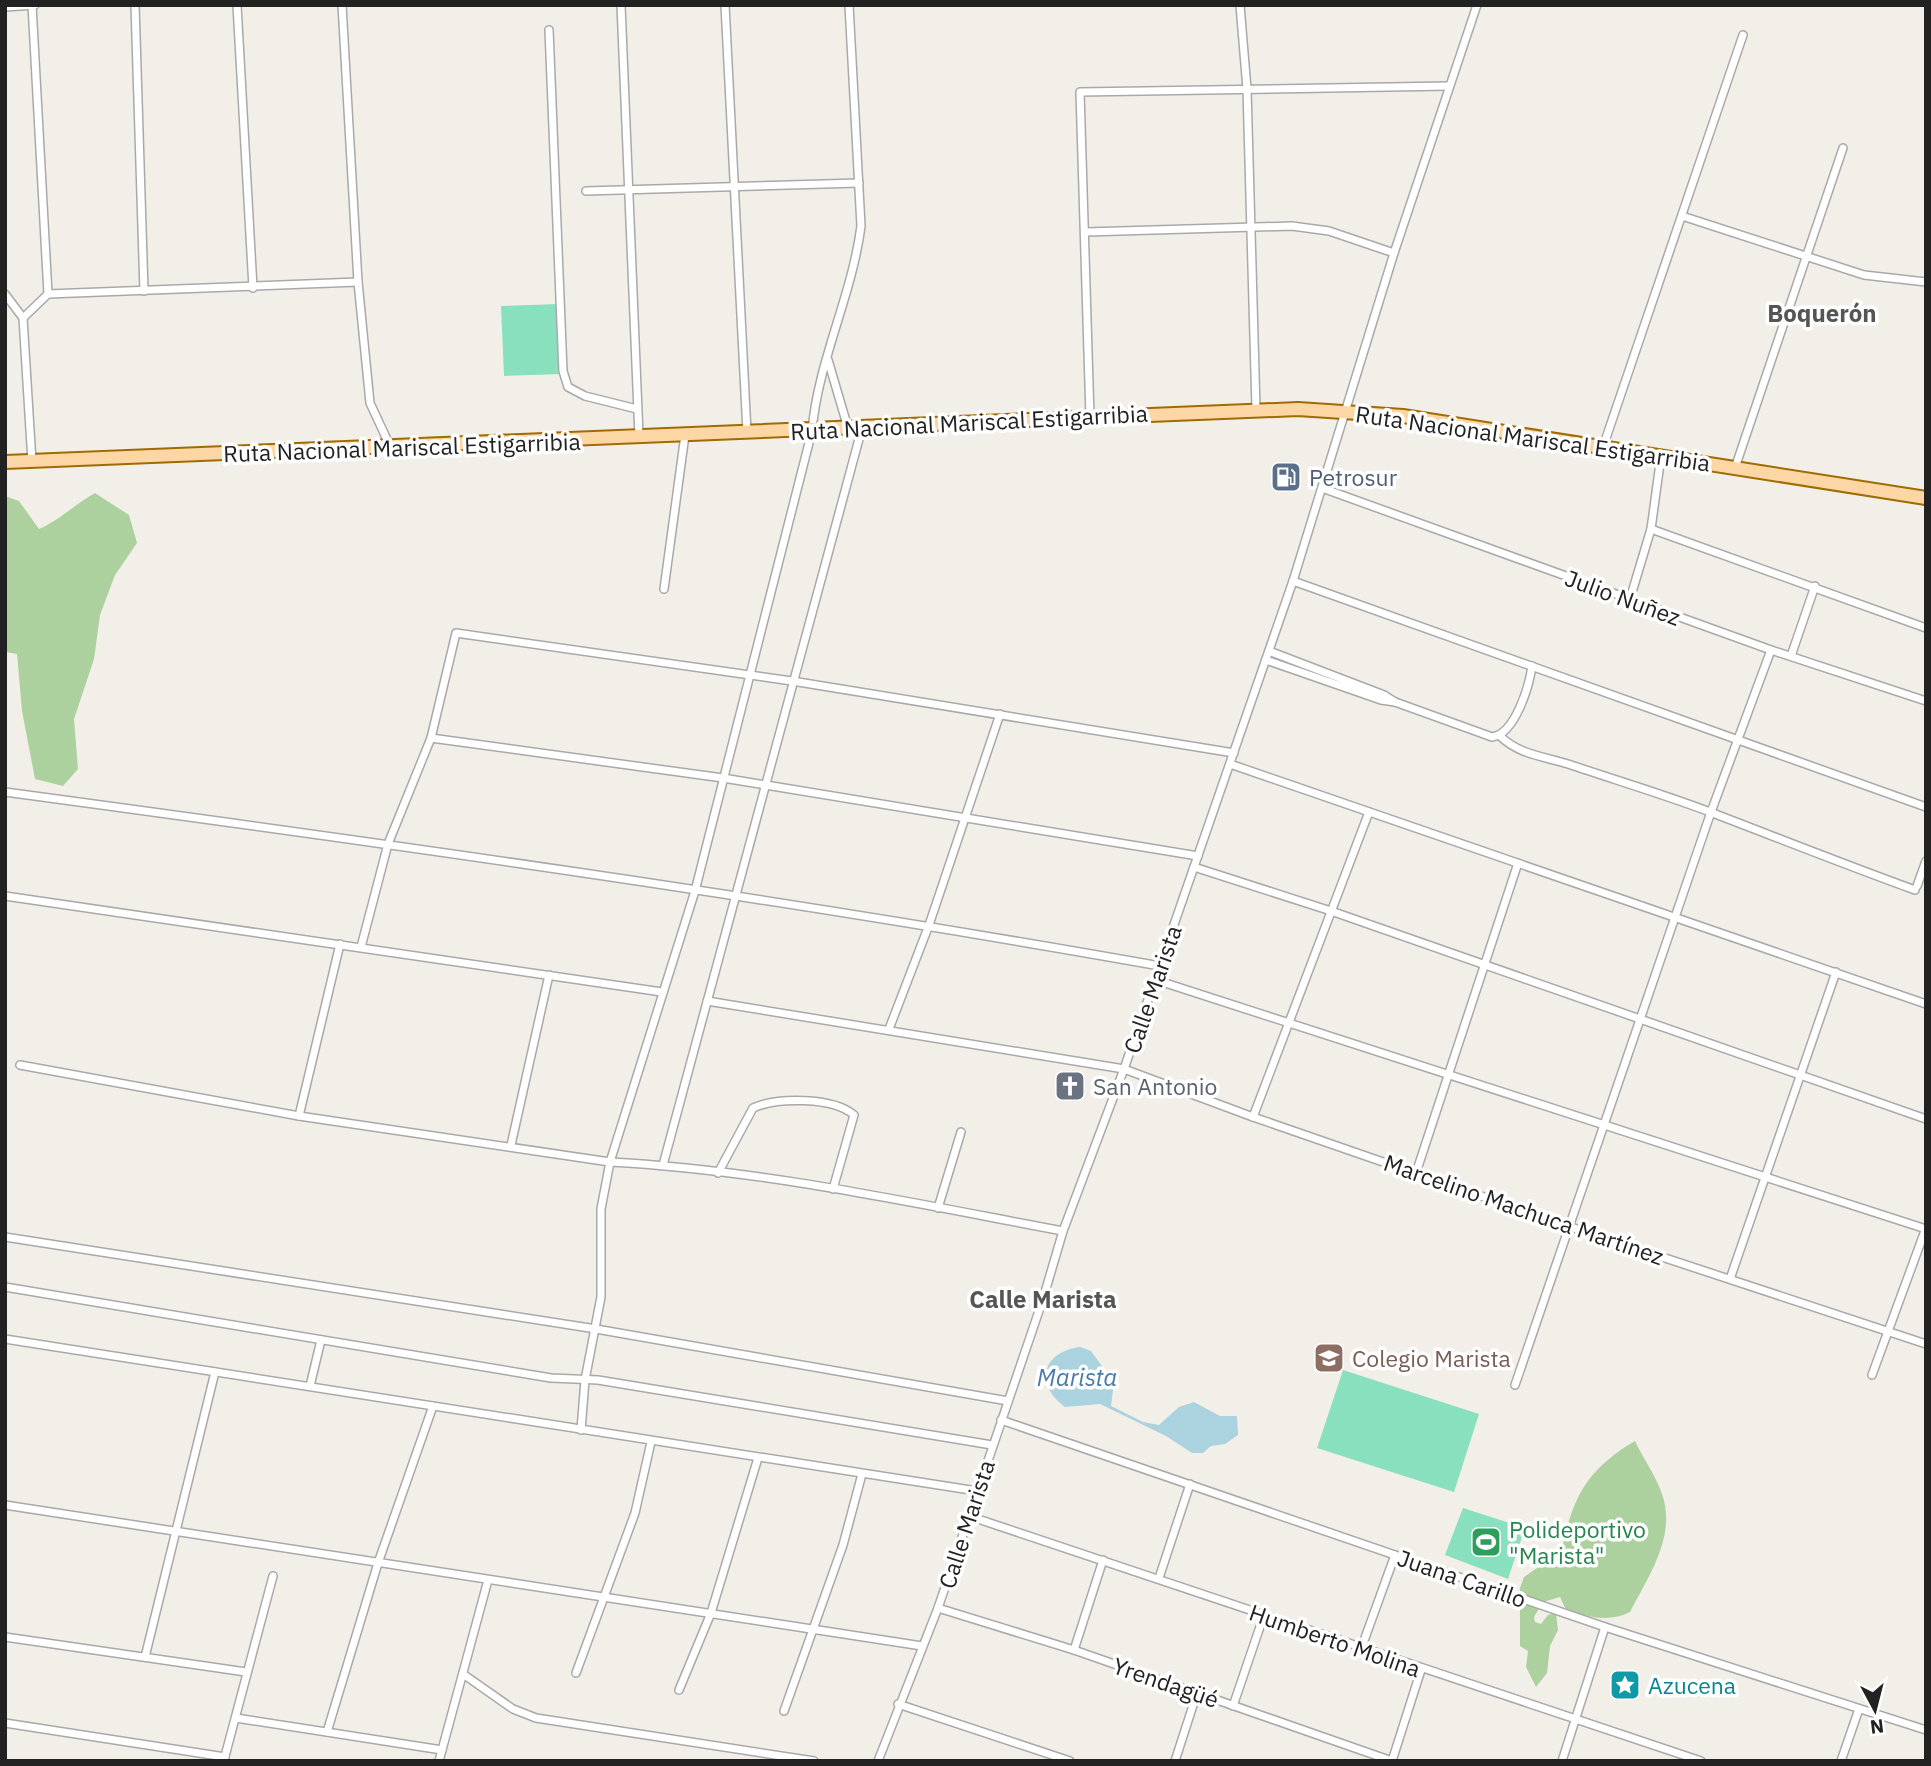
<svg xmlns="http://www.w3.org/2000/svg" width="1931" height="1766" viewBox="0 0 1931 1766" font-family="'IBM Plex Sans',sans-serif">
<style>
.forest{fill:#add19e}
.pitch{fill:#88e0be}
.water{fill:#aad3df}
.lines{fill:none;stroke-linecap:round;stroke-linejoin:round}
.street-casing{stroke:#a9a9a9;stroke-width:10}
.primary-casing{stroke:#a06b00;stroke-width:16}
.street{stroke:#fff;stroke-width:7}
.primary{stroke:#fcd6a4;stroke-width:12}
.labels{text-anchor:middle;dominant-baseline:central;stroke-width:7;stroke-linejoin:round;paint-order:stroke}
.street-label{font-size:23px;fill:#222;stroke:#fff}
.service-label{font-size:23px;fill:#4e5e75;stroke:#fff;text-anchor:start}
.worship-label{font-size:23px;fill:#5b616d;stroke:#fff;text-anchor:start}
.education-label{font-size:23px;fill:#785e54;stroke:#fff;text-anchor:start}
.leisure-label{font-size:23px;fill:#27864d;stroke:#fff;text-anchor:start}
.culture-label{font-size:23px;fill:#0d838f;stroke:#fff;text-anchor:start}
.neighbourhood-label{font-size:24px;font-weight:bold;fill:#555;stroke:#fff}
.water-label{font-size:24px;font-style:italic;fill:#4a7aab;stroke:#fff}
</style>
<rect width="100%" height="100%" fill="#f2efe9"/>
<g class="forest">
<path d="M95 493 129 515 137 543 115 575 100 615 94 659 74 719 78 769 63 786 35 779 22 711 17 654 5 652V496L19 501 39 529C60 520 75 504 95 493Z"/>
<path d="M1635 1441C1643 1458 1656 1476 1662 1494 1677 1536 1648 1577 1630 1612 1609 1623 1585 1617 1565 1608L1560 1597 1543 1602 1534 1617 1535 1622 1541 1624 1548 1615 1556 1613 1558 1630 1550 1646 1547 1673 1536 1687 1526 1667 1528 1651 1520 1646V1588L1524 1577 1537 1568 1559 1565C1570 1506 1580 1473 1635 1441Z"/>
</g>
<g class="pitch">
<path d="M559 304 562 374 504 376 501 306Z"/>
<path d="M1343 1370 1479 1414 1454 1492 1317 1448Z"/>
<path d="M1463 1508 1525 1528 1508 1579 1445 1555Z"/>
</g>
<path class="water" d="M1080 1347 1091 1351 1104 1369 1113 1390 1111 1406 1143 1422 1159 1425 1179 1407 1194 1402 1220 1416H1237L1238 1435 1225 1444 1211 1446 1203 1453H1192L1166 1436 1100 1404 1065 1407C1034 1384 1042 1352 1080 1347Z"/>
<g class="lines">
<g class="street-casing">
<g id="street">
<path d="M32 5 48 294"/>
<path d="M135 5 144 291"/>
<path d="M237 5 253 288"/>
<path d="M342 5 358 282 370 403 390 446"/>
<path d="M621 5 639 436"/>
<path d="M725 5 747 432"/>
<path d="M1240 5 1247 89 1256 409"/>
<path d="M5 7 35 5"/>
<path d="M549 30 563 371 568 387 585 396 637 409"/>
<path d="M586 191 859 183"/>
<path d="M1682 216 1864 275 1926 282"/>
<path d="M1086 232 1292 226 1329 231 1394 253"/>
<path d="M5 294 23 318 32 462"/>
<path d="M23 318 48 294 358 282"/>
<path d="M828 360 848 428"/>
<path d="M1090 417 1080 92 1449 86"/>
<path d="M1603 447 1743 35"/>
<path d="M1735 468 1843 148"/>
<path d="M1322 488 1771 650 1926 701"/>
<path d="M1651 529 1926 628"/>
<path d="M1293 581 1926 807"/>
<path d="M664 589 685 435"/>
<path d="M1630 599 1651 529 1661 456"/>
<path d="M1791 656 1815 586"/>
<path d="M1266 660 1381 700 1395 702 1384 695 1269 651"/>
<path d="M1395 702 1492 737C1515 734 1529 687 1532 666"/>
<path d="M1500 736C1520 755 1543 756 1568 764 1615 780 1663 794 1710 812 1778 838 1846 865 1915 890"/>
<path d="M431 738 723 778 1198 856"/>
<path d="M1230 764 1926 1004"/>
<path d="M5 792C391 844 777 898 1160 966"/>
<path d="M1194 867 1331 911 1926 1119"/>
<path d="M1917 886 1926 861"/>
<path d="M5 896 662 992"/>
<path d="M361 947 388 844 431 738 456 633 792 681 1234 753"/>
<path d="M1156 980 1926 1229"/>
<path d="M707 1001 1124 1069 1253 1117 1571 1227 1926 1344"/>
<path d="M889 1029 929 925 1000 714"/>
<path d="M20 1065 299 1116 610 1162C762 1170 913 1203 1063 1231"/>
<path d="M299 1116 340 944"/>
<path d="M1253 1117 1369 812"/>
<path d="M511 1145 549 975"/>
<path d="M663 1165 862 428"/>
<path d="M718 1173 753 1108C777 1097 833 1097 854 1115L833 1189"/>
<path d="M1416 1173 1518 863"/>
<path d="M938 1208 961 1132"/>
<path d="M5 1237 596 1329 1008 1401"/>
<path d="M1730 1279 1836 972"/>
<path d="M5 1287 551 1378 598 1380 992 1445"/>
<path d="M5 1339 977 1491"/>
<path d="M1872 1375 1926 1228"/>
<path d="M1515 1385 1711 812 1771 650"/>
<path d="M310 1386 321 1340"/>
<path d="M1001 1420 1605 1627 1926 1730"/>
<path d="M581 1430 585 1380 601 1297V1209L610 1162 695 891 812 431C818 361 852 296 861 226L849 5"/>
<path d="M5 1505 922 1646"/>
<path d="M969 1516 1701 1761"/>
<path d="M1159 1578 1190 1484"/>
<path d="M938 1608 1074 1650 1392 1761"/>
<path d="M5 1637 246 1672"/>
<path d="M1361 1649 1395 1555"/>
<path d="M1074 1650 1103 1560"/>
<path d="M145 1657 215 1372"/>
<path d="M576 1673 635 1513 651 1442"/>
<path d="M463 1674 513 1709 536 1718 814 1761"/>
<path d="M679 1690 711 1613 758 1458"/>
<path d="M898 1704 1070 1761"/>
<path d="M1233 1706 1264 1615"/>
<path d="M784 1711 843 1545 862 1474"/>
<path d="M236 1718 442 1750"/>
<path d="M5 1723 225 1757"/>
<path d="M327 1732 378 1563 433 1406"/>
<path d="M224 1760 273 1576"/>
<path d="M439 1761 488 1580"/>
<path d="M878 1761 938 1608 1043 1299 1063 1231 1124 1069 1293 581 1394 253 1477 5"/>
<path d="M1175 1761 1197 1693"/>
<path d="M1392 1761 1421 1670"/>
<path d="M1562 1761 1605 1627"/>
<path d="M1841 1761 1859 1709"/>
</g>
</g>
<g class="primary-casing">
<path id="primary" d="M5 462 1298 409 1403 416 1926 498"/>
</g>
<use href="#street" class="street"/>
<use href="#primary" class="primary"/>
</g>
<defs>
<g id="fuel-square" transform="scale(1.575)"><rect x="-9" y="-9" width="18" height="18" rx="4" fill="#5c6f8a" stroke="#fff"/><path d="M-5.5-6h7V0h2V4h1.3V-2.5L3-4.5l.8-.8L6-3V5H2.5V1h-1V6h-7ZM-4.2-4.7v3.2H.2V-4.7Z" fill="#fff"/></g>
<g id="church-square" transform="scale(1.575)"><rect x="-9" y="-9" width="18" height="18" rx="4" fill="#6b7280" stroke="#fff"/><path d="M-1.2-6h2.4v3.5h3.3v2.4h-3.3V6h-2.4V-.1h-3.3v-2.4h3.3Z" fill="#fff"/></g>
<g id="school-square" transform="scale(1.575)"><rect x="-9" y="-9" width="18" height="18" rx="4" fill="#8d6e63" stroke="#fff"/><path d="M0-5L7-2L0 1L-7-2ZM-4 1L0 2.5L4 1V4Q0 6-4 4Z" fill="#fff"/></g>
<g id="stadium-square" transform="scale(1.575)"><rect x="-9" y="-9" width="18" height="18" rx="4" fill="#2e9e5b" stroke="#fff"/><path d="M0-5a6.5 5 0 1 0 0 10a6.5 5 0 1 0 0-10ZM-3.5-1.8h7v3.6h-7Z" fill="#fff"/></g>
<g id="sight-square" transform="scale(1.575)"><rect x="-9" y="-9" width="18" height="18" rx="4" fill="#0f9aa8" stroke="#fff"/><path d="M0-6L1.8-2.2L6-1.7L2.9 1.2L3.7 5.4L0 3.3L-3.7 5.4L-2.9 1.2L-6-1.7L-1.8-2.2Z" fill="#fff"/></g>
</defs>
<g fill-rule="evenodd">
<use href="#fuel-square" x="1286" y="477"/>
<use href="#church-square" x="1070" y="1086"/>
<use href="#school-square" x="1329" y="1358"/>
<use href="#stadium-square" x="1486" y="1542"/>
<use href="#sight-square" x="1625" y="1685"/>
</g>
<g class="labels">
<g class="street-label">
<text transform="translate(969 422) rotate(-3)">Ruta Nacional Mariscal Estigarribia</text>
<text transform="translate(1533 438) rotate(8)">Ruta Nacional Mariscal Estigarribia</text>
<text transform="translate(402 447) rotate(-2)">Ruta Nacional Mariscal Estigarribia</text>
<text transform="translate(1623 597) rotate(20)">Julio Nuñez</text>
<text transform="translate(1152 989) rotate(-71)">Calle Marista</text>
<text transform="translate(1524 1209) rotate(19)">Marcelino Machuca Martínez</text>
<text transform="translate(966 1524) rotate(-72)">Calle Marista</text>
<text transform="translate(1462 1578) rotate(19)">Juana Carillo</text>
<text transform="translate(1335 1640) rotate(19)">Humberto Molina</text>
<text transform="translate(1166 1682) rotate(19)">Yrendagüé</text>
</g>
<g class="service-label">
<text x="1309" y="477">Petrosur</text>
</g>
<g class="worship-label">
<text x="1093" y="1086">San Antonio</text>
</g>
<g class="education-label">
<text x="1352" y="1358">Colegio Marista</text>
</g>
<g class="leisure-label">
<text x="1509" y="1529">Polideportivo<tspan x="1509" dy="26">"Marista"</tspan></text>
</g>
<g class="culture-label">
<text x="1648" y="1685">Azucena</text>
</g>
<g class="neighbourhood-label">
<text x="1822" y="313">Boquerón</text>
<text x="1043" y="1299">Calle Marista</text>
</g>
<g class="water-label">
<text x="1077" y="1377">Marista</text>
</g>
</g>
<rect width="1931" height="1766" fill="none" stroke="#222222" stroke-width="14"/>
<g transform="translate(1875 1710) rotate(173)" stroke="#ffffff" stroke-width="5" paint-order="stroke">
<path d="M0-5L12 26L0 18L-12 26Z" fill="#222222"/>
<text y="-10" font-size="19" font-weight="bold" text-anchor="middle" fill="#222222">N</text>
</g>
</svg>
